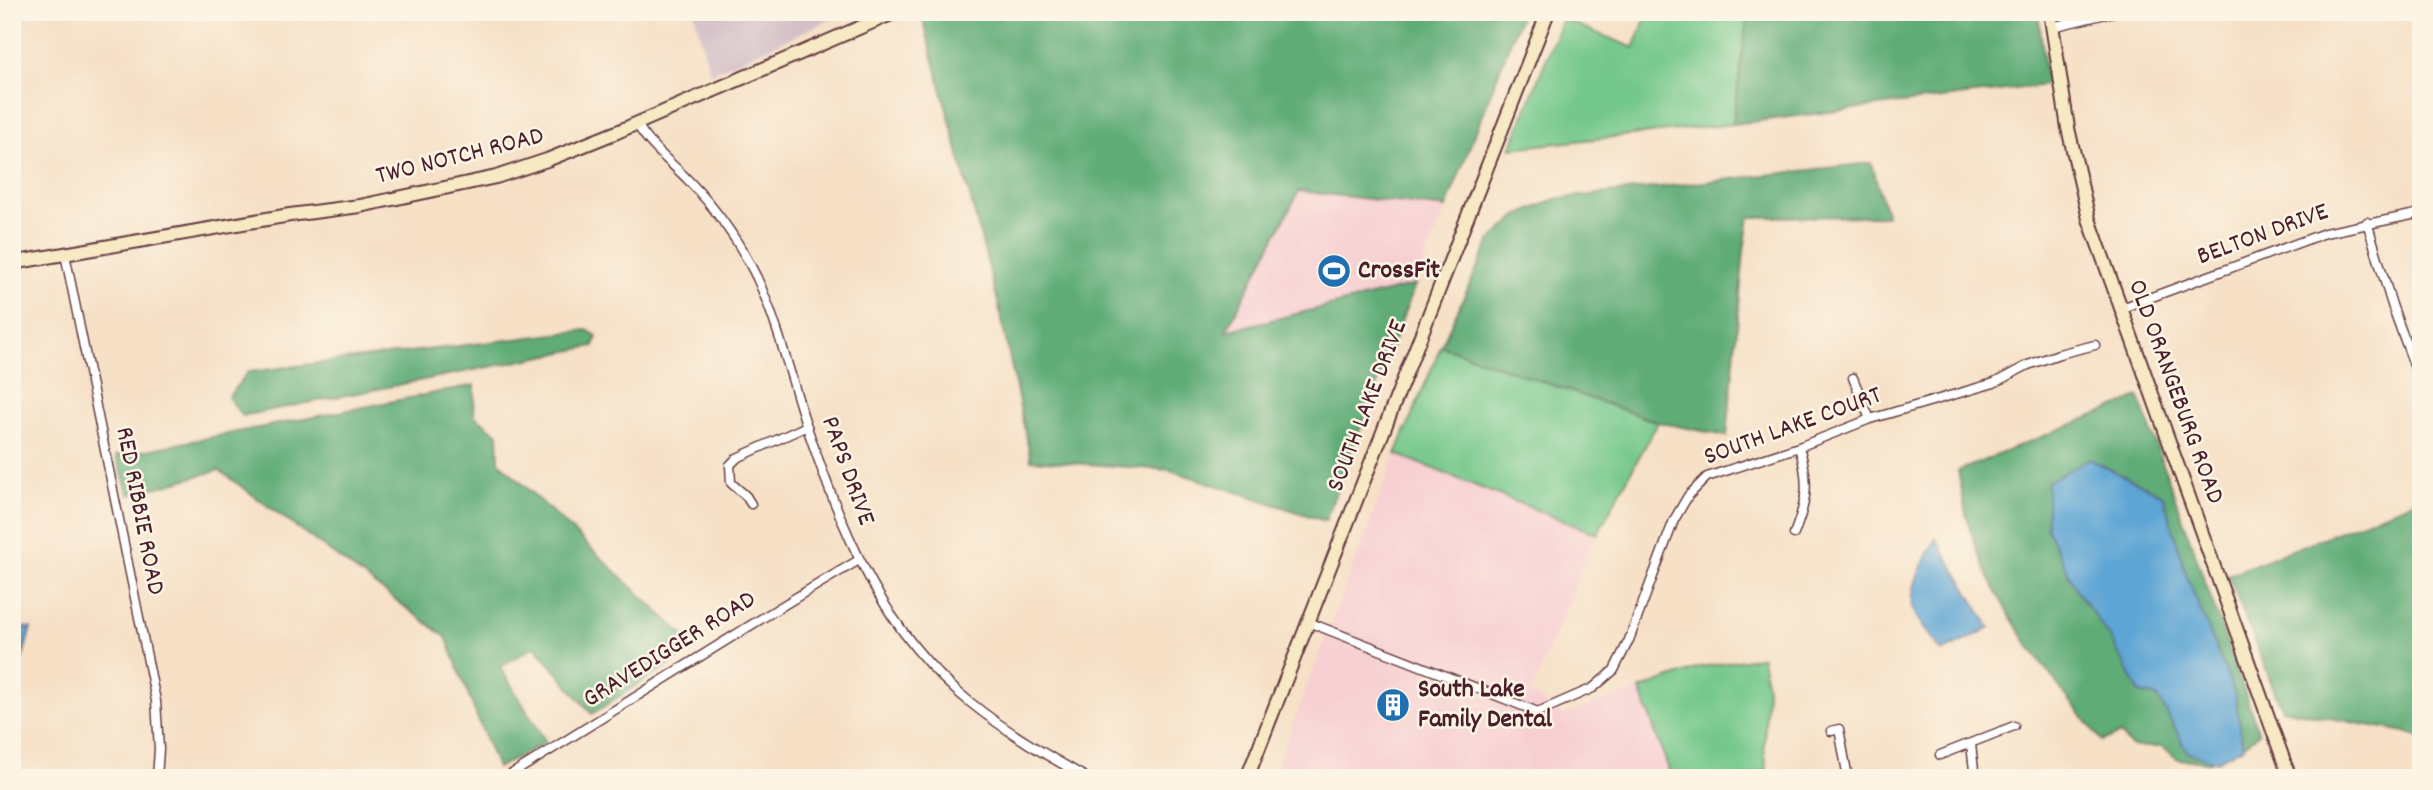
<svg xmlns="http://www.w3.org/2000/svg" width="2433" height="790" viewBox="0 0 2433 790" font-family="Dekko,sans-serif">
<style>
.built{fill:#f7cfd2}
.industrial{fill:#d2bdc6}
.green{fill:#74c88b;stroke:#5f745b;stroke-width:2}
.forest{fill:#5fac77;stroke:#546651;stroke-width:2}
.water{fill:#5da5d4;stroke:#546280;stroke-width:2}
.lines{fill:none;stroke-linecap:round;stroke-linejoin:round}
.street-casing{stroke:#643c42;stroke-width:11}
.secondary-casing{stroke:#643c42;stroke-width:16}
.street{stroke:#fff;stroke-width:8}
.secondary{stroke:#f7e9c3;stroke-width:12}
.labels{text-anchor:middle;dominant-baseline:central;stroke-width:5;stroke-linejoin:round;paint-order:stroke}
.street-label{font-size:26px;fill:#4a1f2b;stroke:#fcf5e5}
.poi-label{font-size:26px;font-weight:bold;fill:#4a1f2b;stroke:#fcf5e5;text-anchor:start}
</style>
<rect width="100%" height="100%" fill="#fcf5e5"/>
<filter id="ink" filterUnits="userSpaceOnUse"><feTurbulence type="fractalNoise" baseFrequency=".0143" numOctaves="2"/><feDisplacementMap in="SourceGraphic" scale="14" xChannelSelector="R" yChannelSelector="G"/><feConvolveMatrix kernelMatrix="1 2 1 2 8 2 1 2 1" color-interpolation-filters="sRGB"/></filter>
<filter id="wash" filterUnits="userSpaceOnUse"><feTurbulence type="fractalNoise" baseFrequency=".00686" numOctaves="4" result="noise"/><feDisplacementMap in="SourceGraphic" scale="28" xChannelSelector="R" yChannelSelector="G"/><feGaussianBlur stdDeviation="1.57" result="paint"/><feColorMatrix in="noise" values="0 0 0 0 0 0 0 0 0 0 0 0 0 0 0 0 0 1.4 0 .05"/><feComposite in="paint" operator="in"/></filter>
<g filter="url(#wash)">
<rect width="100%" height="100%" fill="#f6e0c6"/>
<g class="built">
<path d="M1299 191 1446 208 1415 285 1225 332Z"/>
<path d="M1396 454 1597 534 1531 693 1562 715 1640 689 1672 778H1272Z"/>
</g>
<path class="industrial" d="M694 12H847L710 74Z"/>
<g class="green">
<path d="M1648 12H1748L1733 124 1511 148 1562 19 1634 48Z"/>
<path d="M1441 346 1658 422 1597 534 1396 454Z"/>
<path d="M1762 657 1767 690 1764 746 1767 771 1744 778H1672L1640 689 1701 667Z"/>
</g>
<g class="forest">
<path d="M921 12H1522L1446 208 1299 191 1226 331 1415 285 1325 521 1170 470 1031 460 998 302Z"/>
<path d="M1748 12H2038L2047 85 1733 124Z"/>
<path d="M1871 163 1887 216 1749 217 1744 251 1727 436 1658 422 1441 346 1490 241 1517 216 1556 199Z"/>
<path d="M587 330 597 336 594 346 242 416 228 397 248 372Z"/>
<path d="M475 385 474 415 498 434 499 462 696 647 592 714 535 646 500 667 546 742 497 768 446 637 219 470 129 495 116 456Z"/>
<path d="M2139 397 2259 733 2243 746 2208 762 2178 759 2162 747H2132L2120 734 2102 741C2051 677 1994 609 1970 528 1964 510 1962 490 1958 471Z"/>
<path d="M2421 496V738L2405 732 2282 709 2228 575 2409 504Z"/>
</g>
<g class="water">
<path d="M2089 459 2163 495 2187 577 2235 695 2243 747 2217 761 2188 753 2158 697 2140 693 2111 639 2076 589 2047 529V482Z"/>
<path d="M1936 539 1990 628 1942 652C1935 641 1918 623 1914 611 1907 591 1926 557 1936 539Z"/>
<path d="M12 627 31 628 12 695Z"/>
</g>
</g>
<g filter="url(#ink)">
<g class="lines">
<g class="street-casing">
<g id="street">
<path d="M2052 27 2114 12"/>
<path d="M637 124C650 147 672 163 690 182 717 210 740 243 757 278 778 324 790 375 806 424 841 527 882 633 971 703 1007 732 1046 755 1087 778"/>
<path d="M2367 222 2392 305 2421 384"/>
<path d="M65 254 156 701 159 749 157 778"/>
<path d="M2122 308 2325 233 2421 213"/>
<path d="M1853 378 1870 419"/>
<path d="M751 504 746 496 731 483 730 465 737 458 807 426"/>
<path d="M1794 534C1807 501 1810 482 1799 447"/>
<path d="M1308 622 1538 712 1593 688 1614 670 1629 640 1674 520 1688 496 1707 477 1799 447 1870 419 1994 383 2028 365 2059 354 2095 345"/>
<path d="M1831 731 1839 729 1848 778"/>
<path d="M1971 745 1975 778"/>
<path d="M1940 755 2014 726"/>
<path d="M505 778C623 706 739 630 859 560"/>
</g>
</g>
<g class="secondary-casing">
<g id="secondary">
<path d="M2050 12 2068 128 2089 219 2290 778"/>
<path d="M12 263 290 215 360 206 496 177 547 160 617 132 896 12"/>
<path d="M1247 778 1548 12"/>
</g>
</g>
<use href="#street" class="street"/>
<use href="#secondary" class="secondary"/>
</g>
</g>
<defs>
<g id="stadium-disc" transform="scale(1.75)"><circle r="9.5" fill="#1f6fb2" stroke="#fcf5e5"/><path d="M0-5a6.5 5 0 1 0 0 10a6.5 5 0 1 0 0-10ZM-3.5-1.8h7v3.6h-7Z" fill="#fff"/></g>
<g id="building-disc" transform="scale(1.75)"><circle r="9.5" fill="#1f6fb2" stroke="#fcf5e5"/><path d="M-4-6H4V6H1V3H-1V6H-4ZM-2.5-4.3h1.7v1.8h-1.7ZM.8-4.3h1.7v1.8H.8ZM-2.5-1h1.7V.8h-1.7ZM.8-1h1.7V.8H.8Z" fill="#fff"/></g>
</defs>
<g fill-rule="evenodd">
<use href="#stadium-disc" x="1334" y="271"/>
<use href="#building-disc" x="1393" y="705"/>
</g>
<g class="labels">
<g class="street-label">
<text transform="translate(460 157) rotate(-14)">TWO NOTCH ROAD</text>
<text transform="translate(2263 235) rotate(-20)">BELTON DRIVE</text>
<text transform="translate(2175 392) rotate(70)">OLD ORANGEBURG ROAD</text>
<text transform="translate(1368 406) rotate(-69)">SOUTH LAKE DRIVE</text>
<text transform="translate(1793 427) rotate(-20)">SOUTH LAKE COURT</text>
<text transform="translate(847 471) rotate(70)">PAPS DRIVE</text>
<text transform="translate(139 511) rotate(79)">RED RIBBIE ROAD</text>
<text transform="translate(670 650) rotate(-32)">GRAVEDIGGER ROAD</text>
</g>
<g class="poi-label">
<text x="1358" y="271">CrossFit</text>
<text x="1418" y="690">South Lake<tspan x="1418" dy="30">Family Dental</tspan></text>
</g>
</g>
<rect width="2433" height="790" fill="none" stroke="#fcf5e5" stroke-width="42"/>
</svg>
